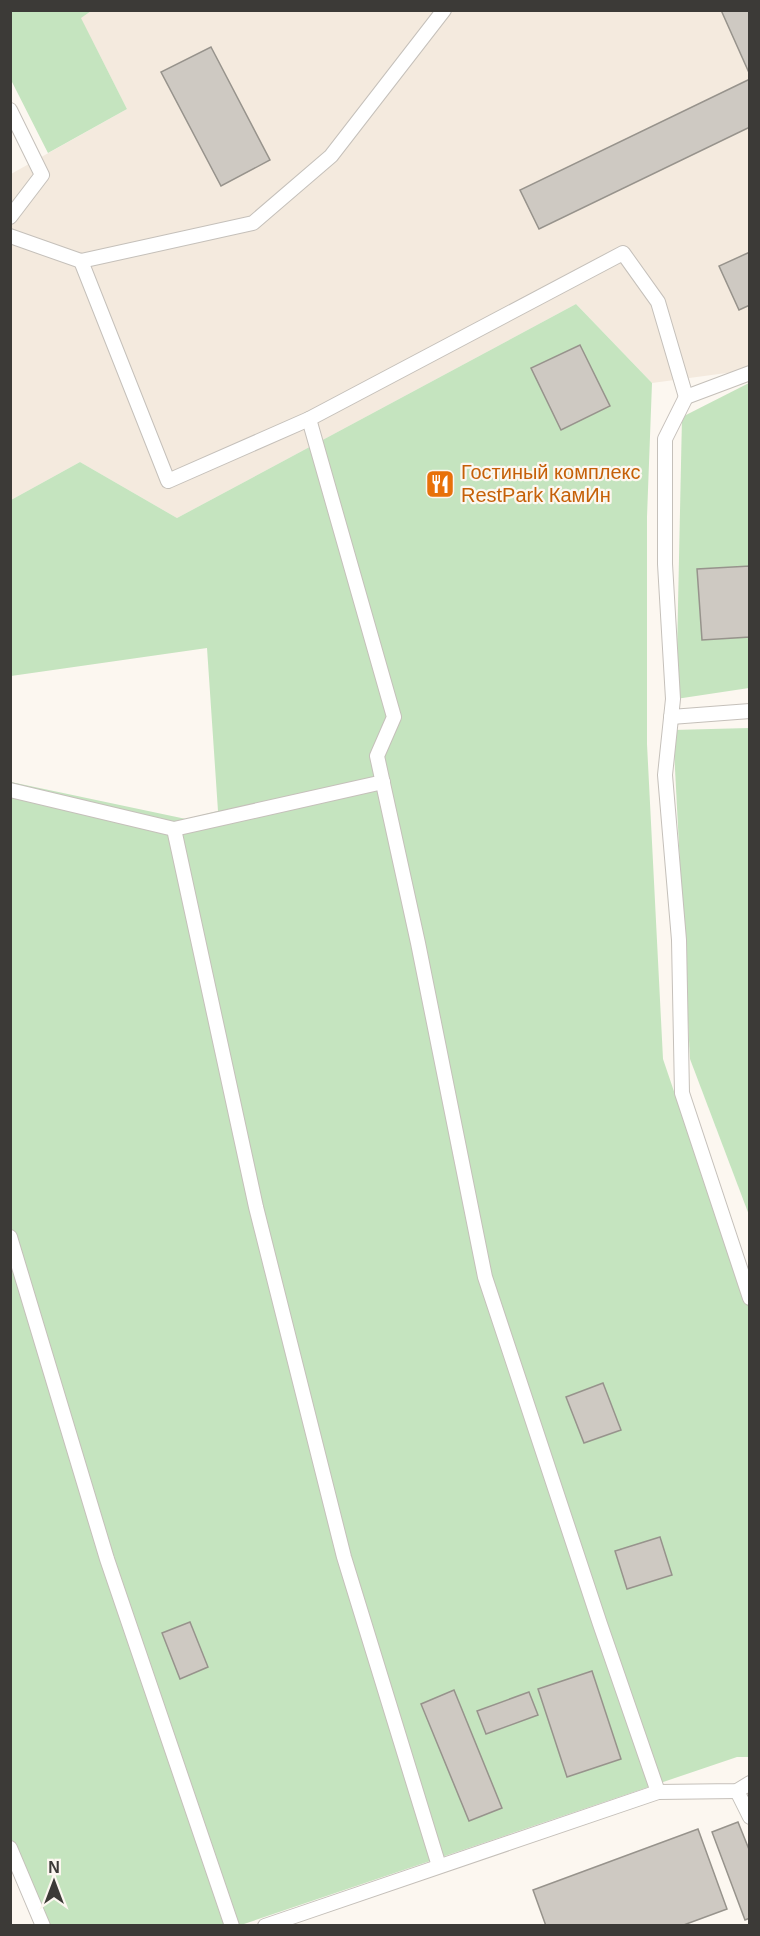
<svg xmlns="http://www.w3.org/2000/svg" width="760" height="1936" viewBox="0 0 760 1936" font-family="Arial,sans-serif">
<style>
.built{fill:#f4eade}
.green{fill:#c5e4bf}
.building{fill:#cec9c2;stroke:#97938c;stroke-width:1.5}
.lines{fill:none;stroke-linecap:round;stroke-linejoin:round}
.lane-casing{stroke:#c5c0ba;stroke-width:16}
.lane{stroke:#fff;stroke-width:14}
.labels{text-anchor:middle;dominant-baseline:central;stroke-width:4.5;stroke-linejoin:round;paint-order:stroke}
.food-label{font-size:20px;fill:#c56008;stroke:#fcf7f0;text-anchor:start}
</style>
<rect width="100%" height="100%" fill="#fcf7f0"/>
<path class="built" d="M91 10 749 11V370L652 383 576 304 177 518 80 462 11 500V174L127 109 80 17Z"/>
<g class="green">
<path d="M11 10 91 11 81 18 127 109 48 153 11 80Z"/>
<path d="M576 304 652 383 647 517V744L663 1059 720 1227 749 1306V1757H737L241 1925H39L11 1867V782L186 819 218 811 207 648 11 676V500L80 462 177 518Z"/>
<path d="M749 383V688L676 699 682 417Z"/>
<path d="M749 728V1215L690 1059 673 730Z"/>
</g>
<g class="building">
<path d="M721 10H750V75Z"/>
<path d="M211 47 270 160 221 186 161 72Z"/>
<path d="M750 79V127L539 229 520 190Z"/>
<path d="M750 252V305L739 310 719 266Z"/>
<path d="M580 345 610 406 561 430 531 368Z"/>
<path d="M446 480 448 488 440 490 441 494 433 496 430 484Z"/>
<path d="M750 566V637L702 640 697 569Z"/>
<path d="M603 1383 621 1430 584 1443 566 1397Z"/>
<path d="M660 1537 672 1575 627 1589 615 1551Z"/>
<path d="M190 1622 208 1667 180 1679 162 1633Z"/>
<path d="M592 1671 621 1759 567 1777 538 1689Z"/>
<path d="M454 1690 502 1808 469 1821 421 1704Z"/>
<path d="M529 1692 538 1715 486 1734 477 1711Z"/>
<path d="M738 1822 750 1852V1918L745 1920 712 1832Z"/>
<path d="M698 1829 727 1909 681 1926H546L533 1890Z"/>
</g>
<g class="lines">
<g class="lane-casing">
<g id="lane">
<path d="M10 110 42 175 10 217"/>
<path d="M10 236 81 261 253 223 331 156 444 10"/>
<path d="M81 261 168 481 309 419 623 253 658 302 686 397 750 373"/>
<path d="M686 397 665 439V564L673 699 665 775 679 940 682 1093 750 1298"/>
<path d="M309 419 394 717 377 756 418 943 485 1277 600 1624 658 1792"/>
<path d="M671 717 750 711"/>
<path d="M10 790 174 829 256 1207 344 1557 439 1866"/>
<path d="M174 829 383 782"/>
<path d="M10 1237 107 1559 232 1926"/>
<path d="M737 1791 750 1817"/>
<path d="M10 1848 43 1926"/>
<path d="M265 1926 658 1792 737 1791 750 1783"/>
</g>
</g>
<use href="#lane" class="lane"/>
</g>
<defs>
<g id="restaurant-square" transform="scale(1.5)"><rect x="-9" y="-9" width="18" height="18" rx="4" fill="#e8710a" stroke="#fcf7f0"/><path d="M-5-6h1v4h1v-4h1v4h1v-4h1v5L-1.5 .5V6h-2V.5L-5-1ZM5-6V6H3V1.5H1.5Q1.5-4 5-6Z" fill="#fff"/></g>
</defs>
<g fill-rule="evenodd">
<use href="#restaurant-square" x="440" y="484"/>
</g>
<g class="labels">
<g class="food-label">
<text x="461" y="472">Гостиный комплекс<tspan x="461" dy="23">RestPark КамИн</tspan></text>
</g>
</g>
<rect width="760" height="1936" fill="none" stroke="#3c3a37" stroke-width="24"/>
<g transform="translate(54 1882)" stroke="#fcf7f0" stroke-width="4.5" paint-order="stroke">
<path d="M0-4.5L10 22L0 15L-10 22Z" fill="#3c3a37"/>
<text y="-9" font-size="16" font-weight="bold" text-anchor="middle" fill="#3c3a37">N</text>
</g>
</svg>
